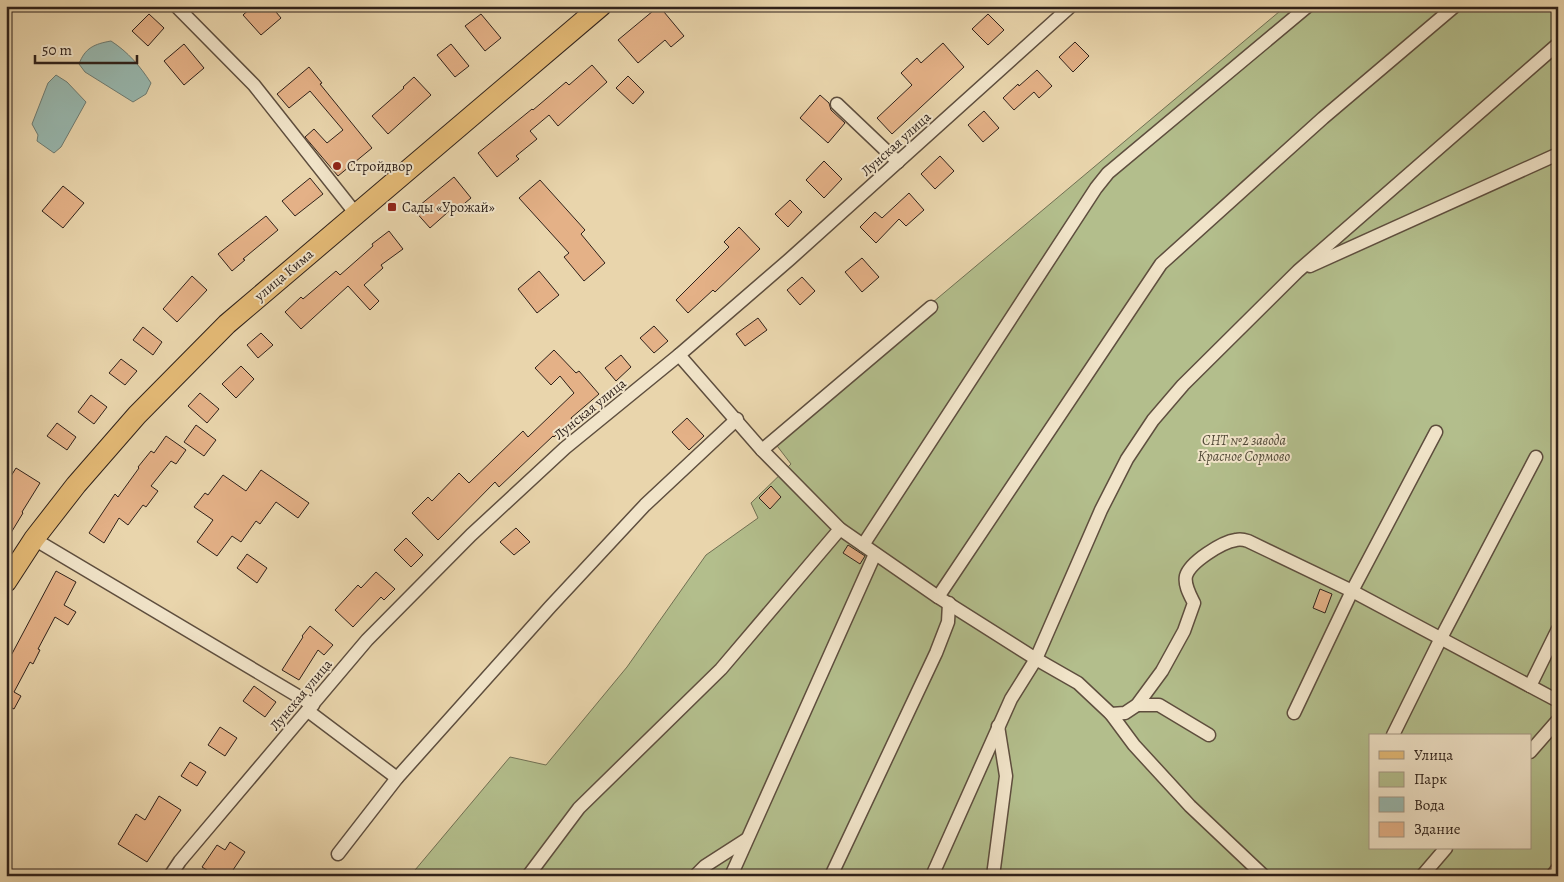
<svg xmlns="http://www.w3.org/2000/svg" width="1564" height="882" viewBox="0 0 1564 882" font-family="Alegreya,serif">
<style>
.green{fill:#b3be8c;stroke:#717053;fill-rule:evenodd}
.water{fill:#98b8af;stroke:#6e7c73}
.building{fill:#e4b187;stroke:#2f211a}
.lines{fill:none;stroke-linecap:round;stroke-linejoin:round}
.minor-casing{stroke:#5e4e3e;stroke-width:15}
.primary-casing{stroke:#2f211a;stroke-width:22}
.minor{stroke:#f1e4c9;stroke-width:12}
.primary{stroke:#e4ba76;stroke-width:20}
.poi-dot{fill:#8f2418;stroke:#f1e4c9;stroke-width:2}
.labels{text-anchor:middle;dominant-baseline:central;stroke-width:4;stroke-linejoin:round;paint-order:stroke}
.street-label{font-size:14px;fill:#2f211a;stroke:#f1e4c9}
.poi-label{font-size:14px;fill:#2f211a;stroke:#f1e4c9;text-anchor:start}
.park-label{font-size:14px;font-style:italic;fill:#504836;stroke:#f1e4c9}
</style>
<rect width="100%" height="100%" fill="#e9d5ac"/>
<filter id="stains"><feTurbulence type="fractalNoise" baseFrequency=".004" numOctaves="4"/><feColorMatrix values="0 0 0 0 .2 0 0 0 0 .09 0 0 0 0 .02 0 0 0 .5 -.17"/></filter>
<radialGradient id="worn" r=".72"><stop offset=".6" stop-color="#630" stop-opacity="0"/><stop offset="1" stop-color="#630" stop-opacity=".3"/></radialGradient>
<path class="green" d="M1286 6H1558V876H410L510 757 546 765 627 667 706 555 758 518 751 503 791 464 771 438ZM1370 736H1530V848H1370Z"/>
<g class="water">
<path d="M111 41C128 52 140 66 151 83L146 94 133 102 85 72 79 64C85 48 94 44 111 41Z"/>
<path d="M56 75 67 82 86 102 61 147 54 153 37 141 38 135 32 124 48 83Z"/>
</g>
<g class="building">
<path d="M253 6H271L281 18 261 35 243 15Z"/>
<path d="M659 6 684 36 671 47 665 40 638 63 618 40Z"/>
<path d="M149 14 164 28 148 46 132 31Z"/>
<path d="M481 14 501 38 485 51 465 26Z"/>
<path d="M988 14 1004 30 988 45 972 29Z"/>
<path d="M1075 42 1089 56 1073 72 1059 57Z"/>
<path d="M943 43 964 67 892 134 877 118 912 85 901 73 917 58 921 63Z"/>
<path d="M184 44 204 68 184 85 164 61Z"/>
<path d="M451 44 469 66 455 77 437 55Z"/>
<path d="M592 65 607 82 558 126 549 115 530 131 537 139 516 156 519 159 497 177 478 153 532 109 533 110 566 82 569 85Z"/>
<path d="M309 67 322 83 320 84 372 148 338 176 305 137 314 129 327 143 343 130 310 91 289 108 277 94Z"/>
<path d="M1037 70 1052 86 1039 98 1034 92 1014 110 1003 98 1018 84 1019 86Z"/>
<path d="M628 76 644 92 633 104 616 88Z"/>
<path d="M414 77 431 95 388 134 372 116 404 88 403 87Z"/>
<path d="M820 95 829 103 831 110 845 123 828 143 800 118Z"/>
<path d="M984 111 999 128 983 142 968 125Z"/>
<path d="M940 156 954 171 935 189 921 174Z"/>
<path d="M824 161 842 179 824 198 806 180Z"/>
<path d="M454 177 471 198 459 208 456 205 430 228 414 210Z"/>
<path d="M310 178 323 194 295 216 282 201Z"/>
<path d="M540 180 585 230 581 234 605 263 584 281 564 257 569 253 519 198Z"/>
<path d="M63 186 84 203 63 228 42 211Z"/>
<path d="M909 193 924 210 906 226 899 219 876 243 860 227 875 212 882 218Z"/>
<path d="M790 200 802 212 788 227 775 214Z"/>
<path d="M266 216 278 230 243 259 245 260 232 271 218 254Z"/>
<path d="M739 227 760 249 715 292 713 290 688 313 676 300 729 247 724 242Z"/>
<path d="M389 231 403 249 381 265 383 268 364 285 379 301 370 310 348 286 301 329 285 312 301 297 303 299 336 271 340 275 373 246 372 244Z"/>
<path d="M862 258 879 277 862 292 845 272Z"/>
<path d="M539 271 559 295 537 313 518 289Z"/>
<path d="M192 276 207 290 177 322 163 309Z"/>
<path d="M802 277 815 291 800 305 787 290Z"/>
<path d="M758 318 767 330 745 346 736 334Z"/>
<path d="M654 326 668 341 654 353 640 338Z"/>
<path d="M143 327 162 342 153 355 133 340Z"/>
<path d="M261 333 273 345 258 358 247 345Z"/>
<path d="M554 350 576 373 579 371 599 394 571 418 572 420 554 437 553 436 499 487 495 482 438 540 412 513 428 497 432 501 459 473 469 483 523 431 528 437 574 393 560 376 551 385 535 368Z"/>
<path d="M621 355 631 367 616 381 605 368Z"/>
<path d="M121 359 137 371 125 385 109 373Z"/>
<path d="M241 366 254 379 236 398 222 384Z"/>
<path d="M200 393 219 409 207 423 188 406Z"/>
<path d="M91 395 107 407 94 424 78 412Z"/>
<path d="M687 418 704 436 689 450 672 432Z"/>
<path d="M57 423 76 437 67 450 47 436Z"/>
<path d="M196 425 216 440 204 456 184 442Z"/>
<path d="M166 436 186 450 176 464 171 461 151 486 158 491 146 507 143 505 128 525 119 518 104 543 89 533 115 494 118 497 139 468 138 467 151 451 154 453Z"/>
<path d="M16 468 40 483 22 512 23 513 6 541V484Z"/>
<path d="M261 470 309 503 298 518 276 502 260 524 256 521 241 542 232 536 217 556 197 542 213 520 194 507 205 493 208 495 223 475 246 491Z"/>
<path d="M771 486 781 497 770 509 759 498Z"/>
<path d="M516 528 530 542 514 555 500 542Z"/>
<path d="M406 538 423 555 411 567 394 550Z"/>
<path d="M848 545 865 556 860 564 843 553Z"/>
<path d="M247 554 267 568 257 583 237 568Z"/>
<path d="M56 571 76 582 64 605 76 612 68 625 55 617 38 649 40 650 33 664 30 662 14 692 21 696 14 709 6 705V665Z"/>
<path d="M376 572 395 589 384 600 381 597 353 627 335 610 358 585 361 588Z"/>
<path d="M1320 589 1332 594 1325 613 1313 608Z"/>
<path d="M310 626 333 645 324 655 318 650 299 680 282 670 303 637 302 636Z"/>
<path d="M254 686 276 702 265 717 243 701Z"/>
<path d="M220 727 237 738 225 756 208 745Z"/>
<path d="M190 762 206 772 197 786 181 776Z"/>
<path d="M159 796 181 810 147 862 118 844 136 814 145 820Z"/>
<path d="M230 842 245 852 229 876H216L202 867 217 845 225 850Z"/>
</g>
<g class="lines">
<g class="minor-casing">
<g id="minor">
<path d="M176 6 254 85 356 214"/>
<path d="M837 104 898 162"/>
<path d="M1310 266 1558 154"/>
<path d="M679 355 762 450 840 529 938 597 1036 659 1078 683 1111 714 1134 745 1190 806 1264 876"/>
<path d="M762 450 931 307"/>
<path d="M34 539 313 705"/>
<path d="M863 545 1096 188 1108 173 1308 6"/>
<path d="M938 597 1161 264 1323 118 1455 6"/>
<path d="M1530 686 1558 629"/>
<path d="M1137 705H1159L1209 735"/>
<path d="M308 711 397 778"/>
<path d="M1294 713 1352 591 1436 432"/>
<path d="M1111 714 1125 713 1137 705 1162 671 1184 631 1194 603C1190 595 1184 585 1186 576 1190 562 1222 542 1236 540 1240 539 1245 540 1248 541L1352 591 1558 701"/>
<path d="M1393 735 1441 638 1536 457"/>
<path d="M1530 752 1558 720"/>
<path d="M338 854 397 778 550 607 645 505 737 419"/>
<path d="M170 876 180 861 367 640 471 535 565 448 679 355 790 259 1071 6"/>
<path d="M528 876 579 808 721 669 840 529"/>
<path d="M695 876 705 866 747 839"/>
<path d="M731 876 875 554"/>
<path d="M831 876 936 653 948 622 949 603"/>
<path d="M932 876 1011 699 1036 659 1101 510 1127 459 1153 420 1183 385 1298 271 1558 44"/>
<path d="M993 876 1006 776 998 726"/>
<path d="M1422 876 1446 848"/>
<path d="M1552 876 1558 868"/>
</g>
</g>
<g class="primary-casing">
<path id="primary" d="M6 582 34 539 76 485 137 415 227 324 601 6"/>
</g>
<use href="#minor" class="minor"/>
<use href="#primary" class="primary"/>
</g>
<g class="poi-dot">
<circle cx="337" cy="166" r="5"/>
<rect x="387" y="202" width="10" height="10" rx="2.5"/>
</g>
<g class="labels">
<g class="street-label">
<text transform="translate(896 144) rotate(-42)">Лунская улица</text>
<text transform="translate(284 275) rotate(-40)">улица Кима</text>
<text transform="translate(590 409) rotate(-39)">Лунская улица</text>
<text transform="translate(301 695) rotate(-50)">Лунская улица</text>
</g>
<g class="poi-label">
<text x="347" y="166">Стройдвор</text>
<text x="402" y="207">Сады «Урожай»</text>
</g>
<g class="park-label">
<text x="1244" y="440">СНТ №2 завода<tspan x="1244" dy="16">Красное Сормово</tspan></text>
</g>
</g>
<rect width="1564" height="882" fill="none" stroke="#e9d5ac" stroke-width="25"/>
<rect x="8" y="8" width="1549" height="867" fill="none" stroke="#2f211a" stroke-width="2.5"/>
<rect x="12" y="12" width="1539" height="857" fill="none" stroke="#2f211a"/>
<rect x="1369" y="734" width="162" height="115" fill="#f1e4c9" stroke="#a39683"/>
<rect x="1379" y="751" width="25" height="8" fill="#e4ba76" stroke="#a39683"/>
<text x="1414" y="760" font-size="15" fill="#2f211a">Улица</text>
<rect x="1379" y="772" width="25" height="15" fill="#b3be8c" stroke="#a39683"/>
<text x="1414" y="784" font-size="15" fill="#2f211a">Парк</text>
<rect x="1379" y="797" width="25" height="15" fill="#98b8af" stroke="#a39683"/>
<text x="1414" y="810" font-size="15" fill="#2f211a">Вода</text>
<rect x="1379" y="822" width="25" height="15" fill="#e4b187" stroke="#a39683"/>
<text x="1414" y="834" font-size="15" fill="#2f211a">Здание</text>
<path d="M35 55v8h102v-8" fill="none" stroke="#2f211a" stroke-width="2.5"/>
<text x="42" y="55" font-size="15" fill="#2f211a" stroke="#f1e4c9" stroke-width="4" paint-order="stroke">50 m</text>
<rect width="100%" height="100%" filter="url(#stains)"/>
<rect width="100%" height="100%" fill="url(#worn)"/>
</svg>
